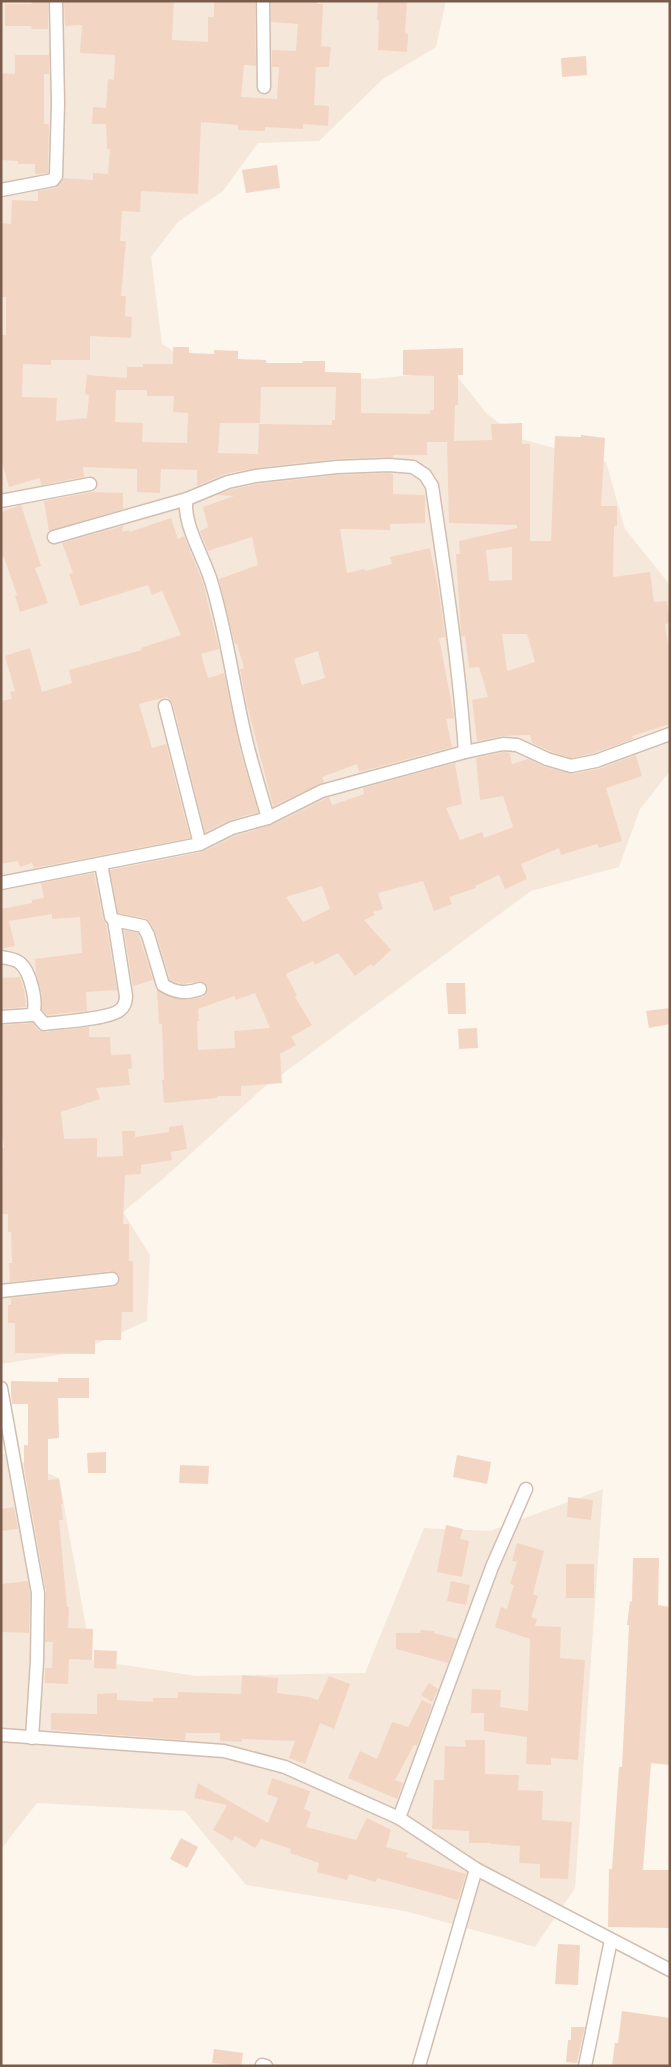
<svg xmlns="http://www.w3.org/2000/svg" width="671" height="2067" viewBox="0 0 671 2067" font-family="'Alegreya Sans',sans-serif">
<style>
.residential{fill:#f5e8da}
.building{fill:#f3d5c3;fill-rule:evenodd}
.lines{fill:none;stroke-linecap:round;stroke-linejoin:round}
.minor-casing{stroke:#d1beb0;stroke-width:15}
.minor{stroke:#fff;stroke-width:12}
</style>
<rect width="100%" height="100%" fill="#fdf6ec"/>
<g class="residential">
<path d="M1 1H446L436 47 383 79 319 141 258 143 223 191 178 222 151 257 162 344 213 376 311 375 371 379 453 371 487 414 521 439 606 462 625 529 670 585V771L640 809 619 867 531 891 262 1089 164 1178 123 1212 150 1255 147 1321 78 1352 1 1364Z"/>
<path d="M1 1453 59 1478 92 1660 196 1676 365 1673 424 1528 490 1531 603 1489 575 1888 535 1947 405 1911 246 1885 185 1811 37 1803 1 1849Z"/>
</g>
<g class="building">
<path d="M174 1 172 40 208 42V17H214V1H255L256 66 244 65 241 97 277 99 279 67H272V50L296 51 298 24 271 22V1H317V4H323L321 46 331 47 329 67H316L314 105 329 106 328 126 303 124V129L265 127V131L238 130V125L201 122 198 194 141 191 140 212 122 211 120 241H126L121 296H126L125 316 132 317 131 338 90 336V360H51V365L23 364 22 397 57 398 56 421 87 418 89 395 85 394 87 375 127 378V367H143V364H173V347H189V353L214 354V350L238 351V359L266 360V363H302L303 361H325V372L361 373V413L430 414V410H434V376L403 375V350L463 348V375H458V405H455L454 441 492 440 491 424 522 423V444H530V541H551L555 436 581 437V435L605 438 601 506H617V526H614L613 577 650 572 654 602 667 601 670 623 665 624 670 656V724L632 736 633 739 594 753 571 758 550 751 532 743 530 735 502 736 477 741 472 700 488 697 479 667 469 668 465 636 462 637 461 634 456 554H460L459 541 517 528V525L449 523 447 442H427V455H393V457L336 459 254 468 225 474 197 486V470L161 469 160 493 137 492V469L83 467 84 477 41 485 40 478 9 487 1 459V335H6V297H1V223L11 224 12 200 38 201V191L55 188 64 178 93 180V173L108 174 110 149H107L106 124H92L93 107 106 108 108 79 114 80 115 55 80 53 82 25 65 26 64 2ZM261 387H336L335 420H332V425L259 424 258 454 218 453 220 423H260ZM116 390H147V396H174L173 412 188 413 187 443 142 442 143 423 115 422ZM512 547V580L489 581 486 550ZM502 634H527L535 662 507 671Z"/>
<path d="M378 1 407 2 405 33 408 34 407 52 378 50 379 20H377Z"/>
<path d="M31 2H48V29H32L31 26H5V4H32Z"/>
<path d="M15 55H49V74H44V124H49L48 173 35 174V164H18V161L1 160V73L15 74Z"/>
<path d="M586 56 587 75 562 77 561 58Z"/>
<path d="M277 165 280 188 246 193 242 170Z"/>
<path d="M389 473 393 474V494L425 495V523L390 524V530L340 529 347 573 365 569V571L392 564 390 557 430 548 439 592 445 637 439 638 454 716V718L446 719 452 747 359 772 357 764 322 777 324 782 273 806 247 705 240 669 244 668 237 644H235L219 579 258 565 252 537 208 551 200 531 208 527 203 507 234 496 217 495 230 490 256 484 338 475ZM318 651 325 678 302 685 294 659Z"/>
<path d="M92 492 123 493V509L49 531 44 501Z"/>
<path d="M21 505 41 566 35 568 48 603 20 612 15 596 17 595 4 557 1 558V512Z"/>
<path d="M171 518 178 539 184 536 203 583 219 649 201 654 208 678 224 673 240 750 258 812 230 820 205 832 173 704 167 697 139 704 152 748 166 744 190 838 34 868 32 863 20 867 18 861 1 864V701L12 699 10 692 15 691 5 656 30 648 42 692 72 683 69 670 142 650 141 648 181 635 162 591 152 595 148 585 80 606 69 574 73 573 62 543 123 526 122 532 129 530 130 532Z"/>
<path d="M504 752 510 753 512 764 528 759 545 767 572 774 599 769 636 755 642 776 606 788 622 841 599 848 597 844 561 855 559 848 521 864 527 879 505 889 499 875 475 886 476 888 449 897 452 904 434 911 423 881 378 893 383 909 373 912 375 915 364 920 391 950 373 967 371 964 355 976 338 953 315 965 313 961 286 974 297 996 295 997 312 1025 291 1037 296 1045 280 1054 282 1083 241 1086V1096H218L217 1098 164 1103 162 1080H164L162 1024H159L157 989 170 997 186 1000 203 997 206 994 208 987 201 981 182 984 170 980 156 933 150 922 145 918 118 913 110 870 202 852 235 836 272 825 325 799 329 797 332 805 364 794 363 788 455 763 462 804 446 808 460 840 482 832 484 838 513 827 503 796 480 800 476 758ZM322 886 330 909 303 922 286 897ZM255 993 270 1028 234 1031 235 1048 198 1050 197 1021H199L198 1009 234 996 236 1000Z"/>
<path d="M94 873 103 919 106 924 117 990 86 992 87 1011 47 1015 42 1009V995L36 973 35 959 82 953 80 917 52 919V914L9 921 15 946 1 949V909L32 903V900L44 898 41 883Z"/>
<path d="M124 930 138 933 153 980 133 986Z"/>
<path d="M20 977 24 990 26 1007 1 1009V978Z"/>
<path d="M446 983H465L466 1014H448Z"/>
<path d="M670 1008V1024L649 1028 646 1011Z"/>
<path d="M33 1023 38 1030 44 1032 89 1027V1037H110L111 1055 131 1054 132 1068 128 1069 130 1085 96 1088 100 1099 61 1112 64 1139 97 1138V1157L123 1156 122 1131H135V1137L169 1132V1127L183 1125 187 1149 171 1152 172 1160 141 1165V1174L125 1175 123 1224H129V1261H133V1312H122L121 1340H95V1354L15 1353V1323H8V1305H11V1298L113 1287 117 1285 120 1279 118 1274 111 1271 10 1282 9 1263H12L11 1232H8V1214H1V1174H3L1 1148H4L1 1124V1105H3L1 1086V1025Z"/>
<path d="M477 1028 478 1048 459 1049 458 1029Z"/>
<path d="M58 1378H89V1398H58L59 1438 48 1439V1480L59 1479 63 1504H61L63 1520H59L67 1607H69L68 1628 93 1629 92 1660 69 1659 68 1684 45 1683V1668H52L53 1642H45L46 1592 24 1467V1445H28V1404H12L11 1395V1381L58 1382Z"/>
<path d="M106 1452V1473H88L87 1453Z"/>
<path d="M457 1455 491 1462 487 1484 453 1477Z"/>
<path d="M180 1465 209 1466 208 1484 179 1483Z"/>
<path d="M568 1497 593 1500 591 1520 567 1517Z"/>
<path d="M14 1507 18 1529 1 1531V1509Z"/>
<path d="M446 1525 463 1529 460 1539 469 1541 462 1577 437 1572Z"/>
<path d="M517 1543 544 1551 533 1594 538 1596 531 1617 537 1619 535 1626 561 1627 560 1658 585 1660 578 1760 551 1758V1765L526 1764 527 1737 484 1731V1713H471L472 1689 501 1690 500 1707 528 1711 530 1639 495 1627 501 1607 507 1609 514 1585 510 1584 517 1562 512 1561Z"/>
<path d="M633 1558H659L658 1605 670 1607V1765L651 1763 643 1870H670V1928L608 1927 609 1869H612L619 1767H622L629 1625H627L630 1601 632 1602Z"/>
<rect x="566" y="1564" width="28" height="34"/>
<path d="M28 1581 30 1594 29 1633 1 1632V1584Z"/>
<path d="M451 1581 470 1585 466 1605 447 1601Z"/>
<path d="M421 1630 434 1631V1633L457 1639 448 1663 396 1649V1633H420Z"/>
<path d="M94 1650 117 1651 116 1669 94 1668Z"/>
<path d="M242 1675 278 1678 277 1693 309 1697 318 1700 329 1676 350 1684 334 1729 320 1723 305 1764 289 1758 295 1741 242 1739V1742L220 1741V1733H186L185 1740 51 1730V1713L97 1714V1694L117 1693V1700L153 1702V1698H178V1692L241 1694Z"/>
<path d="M429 1683 438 1689 432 1702 421 1695Z"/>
<path d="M422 1700 432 1705 417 1746 414 1745 395 1780 403 1783 397 1799 348 1778 360 1751 377 1759 392 1722 408 1727Z"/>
<path d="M465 1740H485V1774L519 1775 518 1790 543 1791 542 1820 572 1822 568 1879 540 1878V1864L519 1863 520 1846 491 1844V1843H469V1831L432 1829 434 1780H444L445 1746 466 1747Z"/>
<path d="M272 1778 310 1791 304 1809 311 1812 306 1827 356 1840 367 1818 391 1830 386 1847 408 1853 406 1857 466 1874 458 1900 377 1878 376 1882 349 1874 347 1880 317 1872 319 1863 290 1853 291 1849 261 1839 255 1848 235 1836 232 1841 213 1830 227 1805 194 1798 198 1783 268 1823 278 1798 267 1794Z"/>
<path d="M181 1838 198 1847 187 1868 170 1859Z"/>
<path d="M558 1944 580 1945 578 1985 555 1984Z"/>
<path d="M622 2011 670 2018V2066H612L615 2043H618Z"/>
<path d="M571 2027H585L577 2063 566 2062 568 2040H571Z"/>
<path d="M214 2049 243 2053 241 2066 212 2063Z"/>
</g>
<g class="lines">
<g class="minor-casing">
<g id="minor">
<path d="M263 1 264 87"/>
<path d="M1 190 53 180 56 176 58 104 56 1"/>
<path d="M1 501 90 484"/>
<path d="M54 537 187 499"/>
<path d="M165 706 200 844"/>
<path d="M268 818C261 794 254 771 248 748 234 693 228 636 211 581 204 557 181 521 187 499L228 482 255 476 337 467 389 465 413 467 425 475 432 486C445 574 459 663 465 752"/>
<path d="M101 864 111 917 114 920 143 926 148 935 163 985C176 993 186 994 200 989"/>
<path d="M1 883 200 844 232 828 268 818 322 791 465 752 503 744 517 745 547 759 571 766 596 761 670 734"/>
<path d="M1 957C7 958 16 959 20 963 30 971 39 1005 32 1015L1 1017"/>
<path d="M34 1012 44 1024C59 1022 110 1019 120 1010 125 1006 126 1002 126 996L114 920"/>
<path d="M1 1291 112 1279"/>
<path d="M1 1388 38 1593 37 1661 32 1738"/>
<path d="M1 1735 224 1751 285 1767 399 1818 476 1869 670 1970"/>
<path d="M399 1818 492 1567 526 1489"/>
<path d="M262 2065 266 2066"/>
<path d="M419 2066 476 1869"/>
<path d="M585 2066 611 1940"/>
</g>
</g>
<use href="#minor" class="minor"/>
</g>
<rect width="671" height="2067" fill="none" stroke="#7a5c4d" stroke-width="5"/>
</svg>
